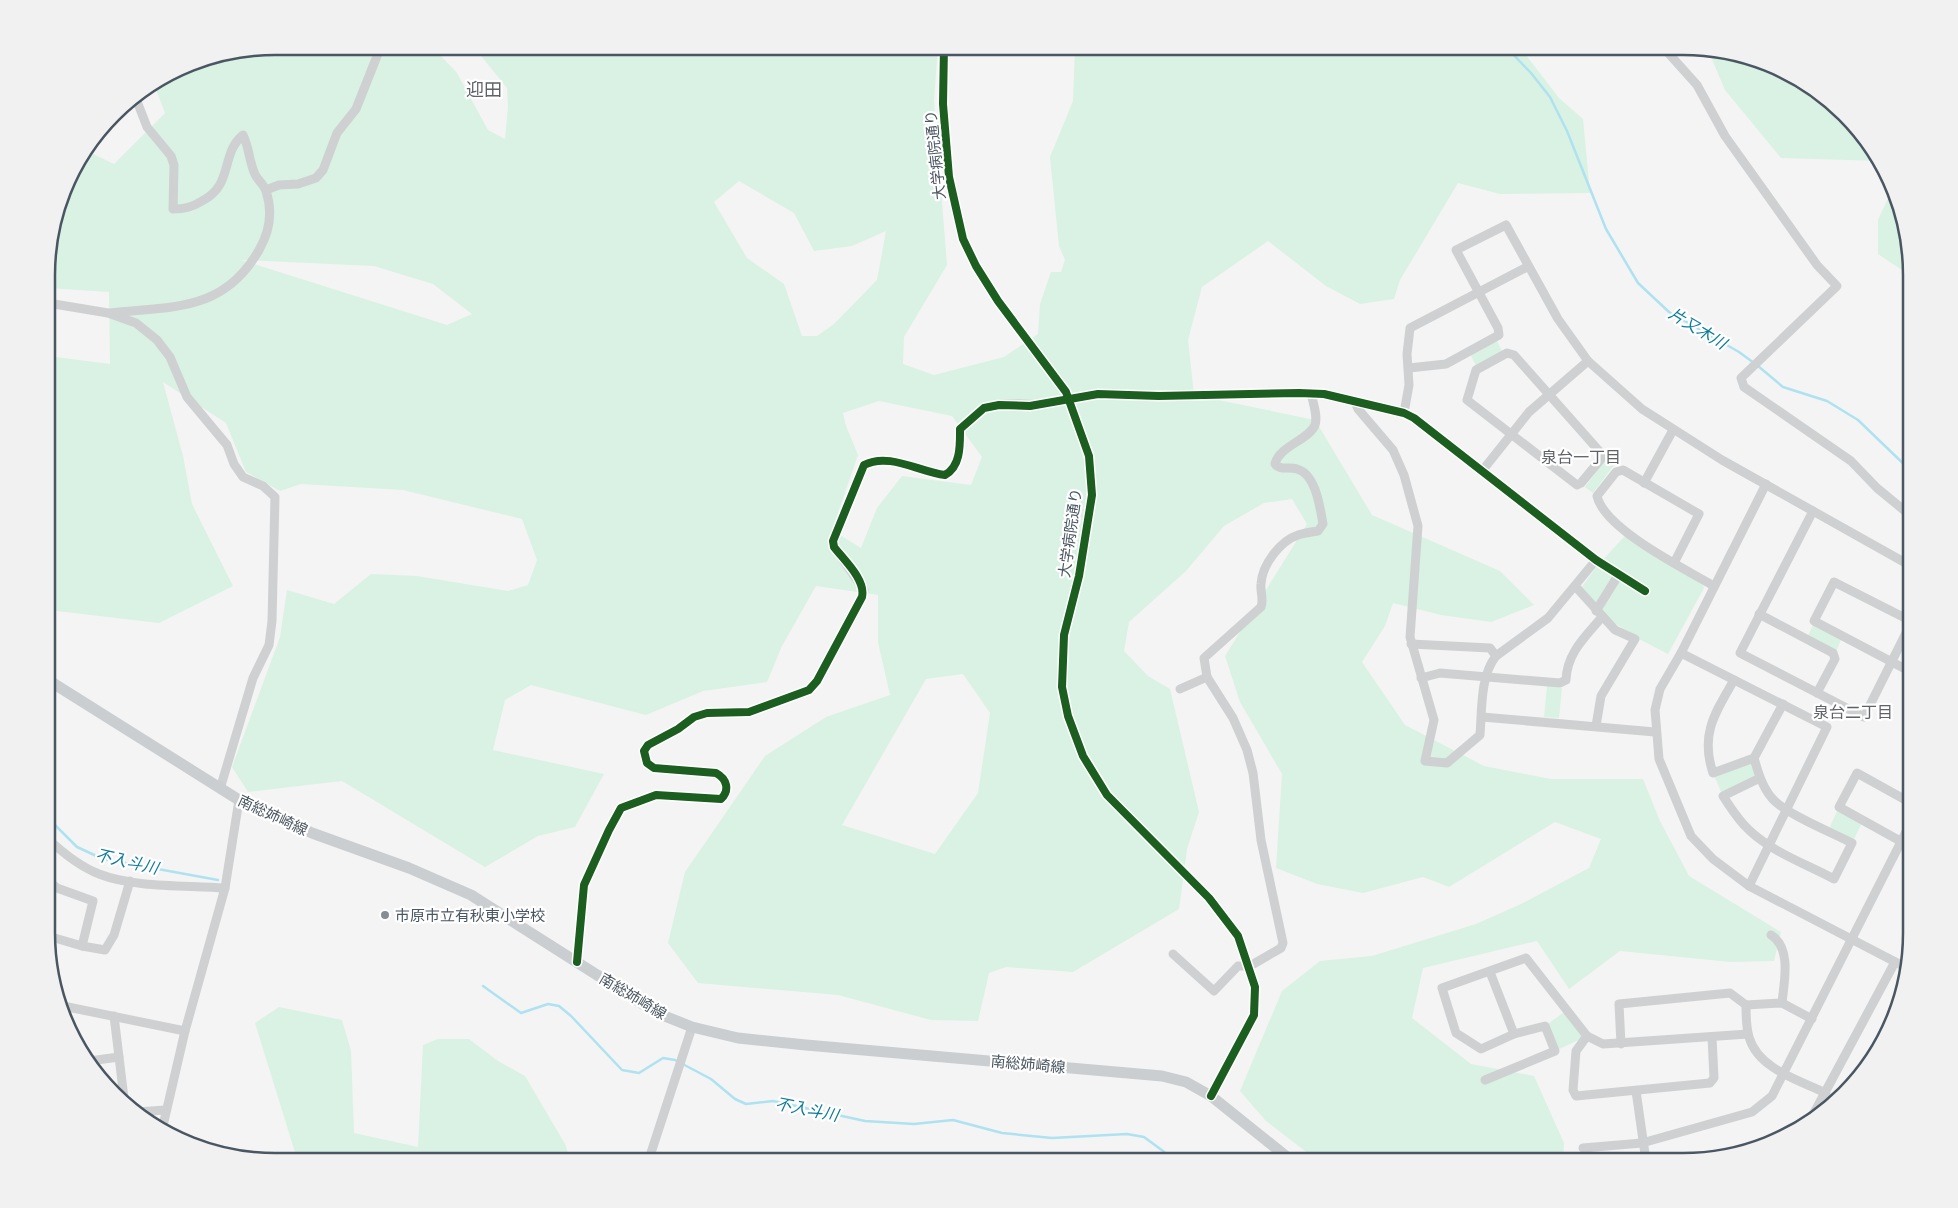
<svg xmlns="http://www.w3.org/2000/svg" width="1958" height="1208" viewBox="0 0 1958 1208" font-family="'Titillium Web','Noto Sans JP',sans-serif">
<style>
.green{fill:#d9f2e3;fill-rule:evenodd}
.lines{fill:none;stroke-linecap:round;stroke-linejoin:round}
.stream{stroke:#aee2f0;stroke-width:2.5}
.minor{stroke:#ced0d2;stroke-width:9}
.major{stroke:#caced1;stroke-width:11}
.minor-bridge{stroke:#ced0d2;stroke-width:9}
.cycleway-casing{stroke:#fff;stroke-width:11}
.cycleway{stroke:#1b5e20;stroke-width:8}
.poi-dot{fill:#868d94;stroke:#fff;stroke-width:2}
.labels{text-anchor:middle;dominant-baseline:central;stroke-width:4.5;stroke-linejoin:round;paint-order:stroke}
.street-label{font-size:15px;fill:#4a5661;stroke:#fff}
.poi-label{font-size:15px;fill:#4a5661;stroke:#fff;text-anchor:start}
.water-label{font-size:16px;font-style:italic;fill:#0c7c9b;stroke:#fff}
.neighbourhood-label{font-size:16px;fill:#5f6368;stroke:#fff}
.quarter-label{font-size:18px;fill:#5f6368;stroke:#fff}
.rim{fill:none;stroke:#4a5661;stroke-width:2.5}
</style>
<rect width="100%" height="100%" fill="#f4f4f4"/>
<g class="green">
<path d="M275 46H367L373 51 441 56 457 73 488 130 505 139 508 107 507 88 473 46H737L749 55 758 46H938L934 101 947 265 904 337 903 364 934 375 1004 357 1038 334 1040 304 1051 272H1061L1065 260 1059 246 1050 157 1073 101 1075 46H1519L1559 98 1583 119 1590 193 1500 194 1458 183 1400 280 1394 299 1360 304 1326 286 1268 241 1202 287 1188 340 1194 395 1315 420 1372 515 1500 571 1534 605 1491 622 1441 615 1393 603 1385 626 1362 662 1405 725 1484 766 1551 779H1643L1660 821 1689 876 1781 932 1774 961 1730 962 1620 951 1569 989 1537 941 1423 968 1412 1018 1471 1064 1534 1076 1564 1143 1563 1161H1318L1266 1121 1240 1091 1282 991 1320 961 1372 956 1476 924 1521 904 1589 868 1601 839 1555 822 1449 887 1423 877 1363 893 1317 884 1276 868 1282 774 1240 702 1225 656 1307 524 1292 499 1264 503 1224 526 1186 571 1129 622 1124 651 1148 676 1170 689 1199 812 1187 849 1179 909 1073 972 1006 967 989 973 978 1021 931 1020 838 995 698 983 668 943 685 872 765 756 826 717 890 695 878 642V595L816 586 782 646 767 682 703 691 646 715 531 685 505 700 493 750 604 774 575 827 538 836 485 867 342 781 248 792 232 767 280 637 287 590 334 604 371 574 417 576 508 591 528 585 537 560 522 519 403 490 301 484 280 491 246 472 226 423 163 382 183 456 192 504 233 586 159 623 48 610V356L110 364 109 292 48 288V245L70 173 87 151 114 164 165 113 154 84 187 64ZM739 181 794 213 814 251 852 246 886 231 877 280 834 324 817 336H802L784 284 747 258 714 202ZM241 260 374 266 433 284 472 314 447 325ZM879 401 952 416 982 457 971 485 902 476 877 508 861 548 832 530 858 455 846 426 843 413ZM963 674 990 713 978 793 935 854 842 825 926 679Z"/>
<path d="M1708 50 1743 54 1810 85 1881 161 1781 158 1725 90Z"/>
<path d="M1891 192 1911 260V276L1878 254V220Z"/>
<path d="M1497 341 1503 353 1476 366 1470 354Z"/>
<path d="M1606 459 1614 465 1593 493 1585 487Z"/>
<path d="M1625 536 1703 585 1704 588 1668 654 1637 638 1610 620 1581 588 1598 565Z"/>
<path d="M1814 623 1842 637 1836 652 1807 638Z"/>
<path d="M1547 686 1562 688 1559 718 1544 717Z"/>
<path d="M1754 758 1760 778 1723 796 1713 773Z"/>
<path d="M1839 807 1863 821 1852 843 1828 831Z"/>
<path d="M279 1007 342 1020 351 1051 354 1133 418 1147 423 1045 438 1039H469L498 1061 525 1076 565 1144 571 1162H298L255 1023Z"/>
<path d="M1567 1010 1587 1036 1555 1051 1545 1026Z"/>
</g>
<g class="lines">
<g class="stream">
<path d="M1505 46 1531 73 1550 97 1567 131 1606 229 1638 283 1669 312 1739 352 1754 363"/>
<path d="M1758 366 1783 387 1827 401 1858 420 1911 471"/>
<path d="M48 818 77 847 103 859 218 880"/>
<path d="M483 986 521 1013 548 1004 559 1006 571 1016 622 1070 639 1073 663 1058 675 1060 711 1079 735 1099 746 1104 773 1101 865 1121 914 1124 953 1120 1002 1133 1052 1138 1127 1134 1144 1137 1163 1151 1174 1161"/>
</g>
<g class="minor">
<path d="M944 46 943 104 949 177 963 239 976 266 998 301 1066 392 1089 456 1092 495 1079 576 1064 635 1062 687 1068 716 1083 756 1107 795 1209 898 1238 936 1255 987 1254 1015 1211 1096"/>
<path d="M1662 46 1697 85 1725 136 1817 265 1837 286 1741 378 1744 387 1851 461 1877 488 1911 516"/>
<path d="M266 190 279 185 298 184 316 178 323 170 337 133 356 109 381 46"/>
<path d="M48 303 108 313 136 323 157 340 170 357 187 397 227 445 234 464 243 477 263 486 275 497 272 621 269 645 253 678 220 789"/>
<path d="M110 313C173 306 224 312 259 250 270 231 273 212 266 191 264 184 256 179 254 172 249 160 249 147 243 135 220 154 234 185 202 201 192 207 185 209 173 209L174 165 171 156 147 127 135 96"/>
<path d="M1507 353 1514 355 1600 452 1601 459 1581 483 1577 485 1467 400 1476 370Z"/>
<path d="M1409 368 1446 364 1499 335 1498 328 1456 250 1506 225 1558 319 1588 361 1642 409 1722 460 1911 566"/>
<path d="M1098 394 1159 396 1299 393 1324 394 1404 413 1414 418 1596 560 1645 591"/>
<path d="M1355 402 1358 409 1393 450 1404 475 1418 526 1410 637 1434 720 1425 761 1447 763 1480 735C1482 710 1480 676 1496 656L1548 618 1596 560"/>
<path d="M1404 413 1409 385 1407 354 1410 328 1527 267"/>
<path d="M1482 471 1529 412 1588 361"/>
<path d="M1644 483 1673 430"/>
<path d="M1766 484 1681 653 1660 689 1655 710 1659 759 1691 836 1713 859 1749 886 1907 968"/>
<path d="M1813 511 1740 653 1864 717 1911 623"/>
<path d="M1674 563 1699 514 1623 470 1616 472 1597 496C1604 529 1685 569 1714 586"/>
<path d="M1575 586 1615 630 1635 639 1601 696 1596 726"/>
<path d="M1596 611 1619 574"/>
<path d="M1759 614 1833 653 1835 659 1817 693"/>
<path d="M1911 621 1834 582 1814 621 1911 672"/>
<path d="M1411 644 1490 648 1496 656"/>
<path d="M1681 653 1827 727 1749 886"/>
<path d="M1421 678 1440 673 1560 683 1566 680C1567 653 1585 637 1602 617"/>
<path d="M1734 680C1715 713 1700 734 1713 773L1754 758 1783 704"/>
<path d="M1180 689 1207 677"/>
<path d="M1482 717 1655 732"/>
<path d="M1754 758C1758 772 1762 786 1771 797 1783 813 1833 833 1852 843L1834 879C1806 864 1772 852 1749 830 1738 820 1731 808 1723 796L1760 778"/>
<path d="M1911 803 1857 773 1839 807 1911 847"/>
<path d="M48 839C62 852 81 867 99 874 135 888 186 885 225 888"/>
<path d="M48 880 57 888 93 901 82 946"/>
<path d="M1771 935C1792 948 1784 982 1782 1003"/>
<path d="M48 936 82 946 105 950 114 935 130 881"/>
<path d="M1173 954 1214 991 1238 966H1250L1281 948 1283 943 1261 840 1253 773 1247 750 1233 718 1207 677 1204 658 1261 607C1264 599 1260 592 1261 584 1262 565 1280 541 1298 535 1304 533 1311 532 1318 531L1323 524C1320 508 1316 474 1297 469 1289 466 1280 471 1275 464 1279 446 1309 440 1315 425 1318 416 1313 403 1311 393"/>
<path d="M577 962 584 885 609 830 621 808 656 795 721 799 726 794 725 781C711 762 658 778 647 762 645 759 644 754 644 751L648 745 678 729 694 717 707 713 749 712 809 690 817 681 855 612 864 590 834 547 833 541 864 465C889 452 919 472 945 475 961 466 960 445 960 429 968 423 976 412 985 408 1001 400 1026 406 1044 404"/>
<path d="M1490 972 1514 1034"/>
<path d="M1746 1005C1746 1015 1746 1027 1749 1037 1758 1069 1799 1080 1826 1093"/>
<path d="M63 1006 185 1031"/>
<path d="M114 1016 124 1098"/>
<path d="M1587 1036 1576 1051 1573 1090 1576 1096 1710 1083 1714 1078 1712 1037"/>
<path d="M1621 1044 1619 1004 1730 993 1746 1005 1782 1003 1812 1019"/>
<path d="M89 1061 119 1057"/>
<path d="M1485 1080 1555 1051 1545 1026 1514 1034 1481 1049 1456 1033 1442 988 1526 958 1587 1036 1603 1044 1748 1034"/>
<path d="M1636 1091 1646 1161"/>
<path d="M137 1112 165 1110"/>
<path d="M162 1130 185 1031 225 888 239 800"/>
<path d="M1792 1133 1814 1113 1895 962"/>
<path d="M1583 1148 1642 1143 1752 1112 1772 1096 1911 822"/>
<path d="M648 1162 692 1027"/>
</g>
<path class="major" d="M48 680 239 800 312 833 409 868 471 895 657 1013 692 1027 738 1038 806 1045 1162 1076 1186 1082 1211 1096 1292 1161"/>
<path class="minor-bridge" d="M1044 404 1098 394"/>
<g class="cycleway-casing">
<g id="cycleway">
<path d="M944 46 943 104 949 177 963 239 976 266 998 301 1066 392 1089 456 1092 495 1079 576 1064 635 1062 687 1068 716 1083 756 1107 795 1209 898 1238 936 1255 987 1254 1015 1211 1096"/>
<path d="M577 962 584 885 609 830 621 808 656 795 721 799C730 790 727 779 716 773L654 768 647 763 644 751 648 745 678 729 694 717 707 713 749 712 809 690 817 681 862 597C866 580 844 560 834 547L833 541 864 465C889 452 919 472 945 475 961 466 960 445 960 429L984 408 999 405 1030 406 1098 394 1159 396 1299 393 1324 394 1404 413 1414 418 1596 560 1645 591"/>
</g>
</g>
<use href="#cycleway" class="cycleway"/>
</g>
<circle class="poi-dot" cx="385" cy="915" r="5"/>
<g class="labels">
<g class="street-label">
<text transform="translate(935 155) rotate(-96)">大学病院通り</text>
<text transform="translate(1070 533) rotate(-82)">大学病院通り</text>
<text transform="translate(273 815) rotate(25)">南総姉崎線</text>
<text transform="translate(633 996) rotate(31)">南総姉崎線</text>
<text transform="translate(1028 1064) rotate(5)">南総姉崎線</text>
</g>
<g class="poi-label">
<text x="395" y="915">市原市立有秋東小学校</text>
</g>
<g class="water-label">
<text transform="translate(1698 328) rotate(31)">片又木川</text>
<text transform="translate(127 861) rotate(13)">不入斗川</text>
<text transform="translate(807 1109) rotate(11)">不入斗川</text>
</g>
<g class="neighbourhood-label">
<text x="1581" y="457">泉台一丁目</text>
<text x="1853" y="712">泉台二丁目</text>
</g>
<g class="quarter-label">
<text x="484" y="89">迎田</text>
</g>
</g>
<path d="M0 0H1958V1208H0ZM275 55H1683A220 220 0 0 1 1903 275V933A220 220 0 0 1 1683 1153H275A220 220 0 0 1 55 933V275A220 220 0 0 1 275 55Z" fill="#f1f1f2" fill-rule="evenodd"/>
<path class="rim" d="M275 55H1683A220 220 0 0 1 1903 275V933A220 220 0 0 1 1683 1153H275A220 220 0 0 1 55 933V275A220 220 0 0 1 275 55Z"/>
</svg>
